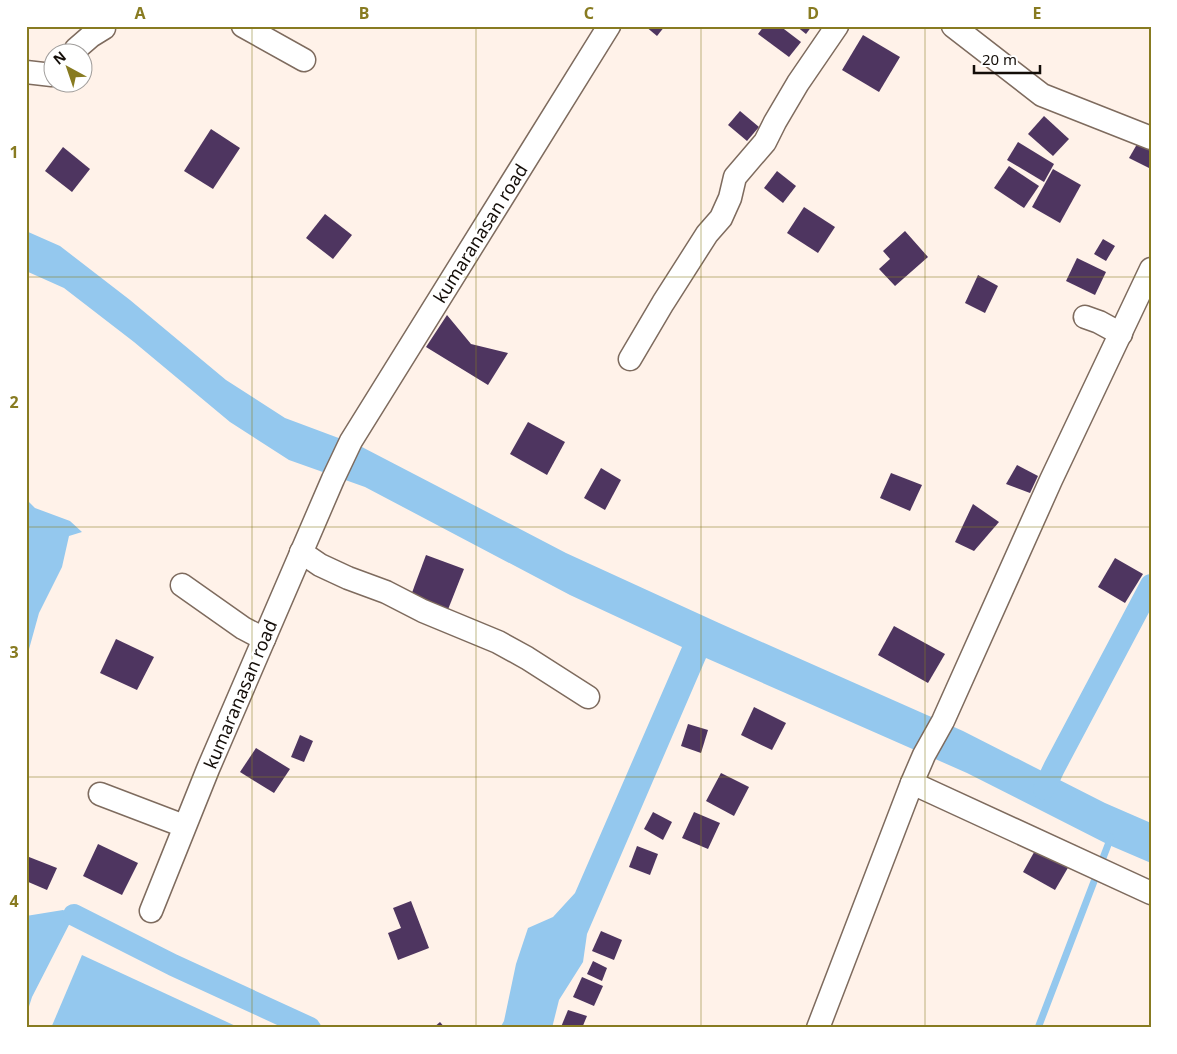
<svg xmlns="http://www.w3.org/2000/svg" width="1177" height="1054" viewBox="0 0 1177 1054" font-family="'Noto Sans',sans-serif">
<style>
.water{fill:#94c8ee}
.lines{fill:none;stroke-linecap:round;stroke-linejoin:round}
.stream{stroke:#94c8ee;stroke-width:7}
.canal{stroke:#94c8ee;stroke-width:22}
.building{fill:#4e3560}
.minor-casing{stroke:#7e6b5e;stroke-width:25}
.minor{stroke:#fff;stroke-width:22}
.grid{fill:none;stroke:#887b21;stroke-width:1;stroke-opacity:0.55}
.labels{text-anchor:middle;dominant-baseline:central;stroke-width:5;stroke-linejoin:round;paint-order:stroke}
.street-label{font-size:18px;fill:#130d08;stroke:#fff}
.neatline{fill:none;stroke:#887b21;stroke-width:2}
.grid-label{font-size:16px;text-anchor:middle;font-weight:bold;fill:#887b21}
</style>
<rect width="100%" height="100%" fill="#fff2e9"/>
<g class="water">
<path d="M26 231 60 246 130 300 226 380 285 418 360 446 566 553 719 623 963 731 1105 803 1151 823V863L1109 845 967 773 706 658 587 934 583 962 559 1000 552 1028H500L504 1021 516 964 528 928 553 917 575 893 682 647 570 595 365 487 289 460 230 422 134 342 64 288 26 271Z"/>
<path d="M26 499 35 508 70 521 82 532 69 536 62 567 39 613 26 660Z"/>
<path d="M63 910 74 915 32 997 26 1016V916Z"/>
<path d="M82 955 240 1028H51Z"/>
</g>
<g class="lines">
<path class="stream" d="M1038 1028 1111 837"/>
<g class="canal">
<path d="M1044 789 1054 768 1151 585"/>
<path d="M74 915 173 965 310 1028"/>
</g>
</g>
<g class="building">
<path d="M645 26H665L657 36Z"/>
<path d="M764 26H780L801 42 789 57 758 34Z"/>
<path d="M796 26H812L806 34Z"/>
<path d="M863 35 900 57 879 92 842 70Z"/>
<path d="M740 111 759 127 747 141 728 125Z"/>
<path d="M1044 116 1069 139 1053 156 1028 134Z"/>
<path d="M211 129 240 148 213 189 184 171Z"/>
<path d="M1140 139 1151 145V169L1129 158Z"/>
<path d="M1018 142 1054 164 1044 182 1007 160Z"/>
<path d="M63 147 90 169 72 192 45 171Z"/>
<path d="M1009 166 1039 186 1024 208 994 188Z"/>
<path d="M1053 169 1081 185 1060 223 1032 207Z"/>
<path d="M777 171 796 186 783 203 764 188Z"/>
<path d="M804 207 835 227 818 253 787 233Z"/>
<path d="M325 214 352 235 333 259 306 238Z"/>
<path d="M905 231 928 257 895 286 879 269 890 259 883 251Z"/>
<path d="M1103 239 1115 246 1106 261 1094 254Z"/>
<path d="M1077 258 1106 272 1095 295 1066 281Z"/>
<path d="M978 275 998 286 985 313 965 303Z"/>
<path d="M447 315 471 344 508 353 488 385 426 347Z"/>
<path d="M528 422 565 442 547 475 510 454Z"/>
<path d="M1017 465 1038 476 1030 493 1006 484Z"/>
<path d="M601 468 621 480 605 510 584 498Z"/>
<path d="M891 473 922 485 910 511 880 498Z"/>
<path d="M973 504 999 522 974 551 955 542Z"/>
<path d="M426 555 464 569 447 612 410 598Z"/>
<path d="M1115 558 1143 574 1125 603 1098 587Z"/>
<path d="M894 626 945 654 928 683 878 655Z"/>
<path d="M116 639 154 657 137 690 100 673Z"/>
<path d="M754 707 786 723 772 750 741 735Z"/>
<path d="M688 724 708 730 701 753 681 746Z"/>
<path d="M300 735 313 741 304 762 291 757Z"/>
<path d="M256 748 290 769 274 793 240 772Z"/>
<path d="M721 773 749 787 734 816 706 801Z"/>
<path d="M653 812 672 822 663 840 644 829Z"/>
<path d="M694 812 720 823 708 849 682 838Z"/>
<path d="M98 844 138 863 122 895 83 876Z"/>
<path d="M637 846 658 854 650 875 629 867Z"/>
<path d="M1037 847 1069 866 1055 890 1023 872Z"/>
<path d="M29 857 57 868 47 890 26 881V863Z"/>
<path d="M411 901 429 948 398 960 388 933 401 928 393 908Z"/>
<path d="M601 931 622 940 614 960 592 951Z"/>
<path d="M593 961 607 968 602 981 587 974Z"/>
<path d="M582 977 603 986 594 1006 573 997Z"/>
<path d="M568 1010 587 1016 582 1028 561 1027Z"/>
<path d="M440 1022 445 1028H433Z"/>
</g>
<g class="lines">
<g class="minor-casing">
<g id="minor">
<path d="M243 26 304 60"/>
<path d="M953 26 1042 95 1151 138"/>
<path d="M75 52 76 49 91 36 104 28V26"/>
<path d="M26 72 52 75"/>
<path d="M1085 317 1099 322 1121 334"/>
<path d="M630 359 663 303 707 234 721 218 730 198 735 177 765 142 775 122 798 83 837 26"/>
<path d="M301 552 320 565 348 578 386 592 423 611 498 642 527 658 588 697"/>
<path d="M182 585 243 628 264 639"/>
<path d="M912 783 924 755 943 721 1051 480 1151 269"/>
<path d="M100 794 184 826"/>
<path d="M151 911 208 769 333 479 351 441 609 26"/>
<path d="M818 1028 912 783 1151 893"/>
</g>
</g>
<use href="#minor" class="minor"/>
</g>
<path class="grid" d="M252 26V1028M476 26V1028M701 26V1028M925 26V1028M26 277H1151M26 527H1151M26 777H1151"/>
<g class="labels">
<g class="street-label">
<text transform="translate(480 233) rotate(-58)">kumaranasan road</text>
<text transform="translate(240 694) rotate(-67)">kumaranasan road</text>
</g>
</g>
<rect width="1177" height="1054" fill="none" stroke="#ffffff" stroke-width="55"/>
<g transform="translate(68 68) rotate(320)"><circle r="24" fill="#ffffff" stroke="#a19e9c"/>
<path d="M0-4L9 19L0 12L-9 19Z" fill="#887b21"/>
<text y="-8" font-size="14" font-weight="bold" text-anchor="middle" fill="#130d08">N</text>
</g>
<path d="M974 65v8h66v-8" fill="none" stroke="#130d08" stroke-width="2.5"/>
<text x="982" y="65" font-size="15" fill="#130d08" stroke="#ffffff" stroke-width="4" paint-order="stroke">20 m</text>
<rect x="28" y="28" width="1122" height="998" class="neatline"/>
<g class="grid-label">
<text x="140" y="19">A</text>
<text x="364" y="19">B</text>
<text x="589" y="19">C</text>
<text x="813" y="19">D</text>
<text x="1037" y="19">E</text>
<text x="14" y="158">1</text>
<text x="14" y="408">2</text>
<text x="14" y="658">3</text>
<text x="14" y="907">4</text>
</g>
</svg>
